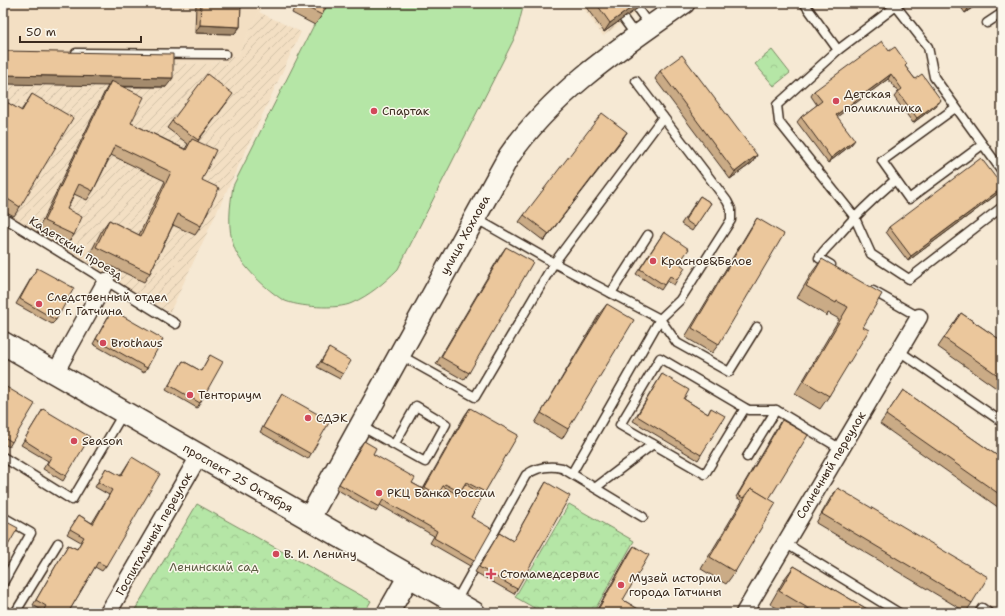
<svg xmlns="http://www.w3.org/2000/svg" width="1005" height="616" viewBox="0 0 1005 616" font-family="'Shantell Sans',sans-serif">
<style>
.built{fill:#f3dfc3}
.industrial{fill:url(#industrial-furrows)}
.park{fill:url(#park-crowns);stroke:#788862}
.pitch{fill:#b5e6a6;stroke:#788862}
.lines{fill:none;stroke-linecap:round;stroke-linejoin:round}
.service-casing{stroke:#3b2a1e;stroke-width:11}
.minor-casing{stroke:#3b2a1e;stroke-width:19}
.tertiary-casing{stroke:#3b2a1e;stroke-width:24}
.primary-casing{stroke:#3b2a1e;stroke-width:25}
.service{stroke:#fbf7ec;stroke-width:8}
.minor{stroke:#fbf7ec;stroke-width:16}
.tertiary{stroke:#fbf7ec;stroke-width:21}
.primary{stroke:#fbf7ec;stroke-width:22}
.wall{fill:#caab86;stroke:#3b2a1e}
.shaded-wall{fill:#a48b6d;stroke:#3b2a1e}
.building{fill:#ebc79c;stroke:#3b2a1e}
.poi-dot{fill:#d1495b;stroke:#fbf7ec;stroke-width:1.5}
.labels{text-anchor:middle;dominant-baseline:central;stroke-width:3;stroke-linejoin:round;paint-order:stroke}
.poi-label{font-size:12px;fill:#3b2a1e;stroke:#fbf7ec;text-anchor:start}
.street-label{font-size:12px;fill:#3b2a1e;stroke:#fbf7ec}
.park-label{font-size:12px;fill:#5a5940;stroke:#fbf7ec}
</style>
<defs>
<pattern id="industrial-furrows" width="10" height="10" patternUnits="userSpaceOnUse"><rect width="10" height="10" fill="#f3dfc3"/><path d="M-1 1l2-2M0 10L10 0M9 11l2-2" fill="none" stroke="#d1c0a7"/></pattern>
<pattern id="park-crowns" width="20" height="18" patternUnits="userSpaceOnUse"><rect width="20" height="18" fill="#b5e6a6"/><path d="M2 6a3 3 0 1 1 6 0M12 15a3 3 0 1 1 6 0" fill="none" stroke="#9dc58e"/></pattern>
</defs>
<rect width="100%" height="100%" fill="#f6e9d4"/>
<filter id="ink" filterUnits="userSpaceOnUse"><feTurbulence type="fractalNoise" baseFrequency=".025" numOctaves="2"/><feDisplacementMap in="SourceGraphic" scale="8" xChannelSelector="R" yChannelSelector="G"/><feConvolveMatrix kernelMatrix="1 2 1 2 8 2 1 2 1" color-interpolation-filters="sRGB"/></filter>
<g filter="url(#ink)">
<path class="built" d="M3 3H264L238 55 211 64 3 60Z"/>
<g class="industrial">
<path d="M580 3H650L603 36Z"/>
<path d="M259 12 301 32 170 312 3 221V60L211 64 238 55Z"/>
</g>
<g class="park">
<path d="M772 50 790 73 774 86 755 64Z"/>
<path d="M197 504 371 601 364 613H133Z"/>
<path d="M569 504 634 541 593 613H543L515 597Z"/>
</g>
<path class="pitch" d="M325 3H523V7L516 35 398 269C384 283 370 295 352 303 338 310 297 307 283 300 267 290 240 265 234 247 227 228 230 206 233 186Z"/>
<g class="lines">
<g class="service-casing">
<g id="service">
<path d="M804 3 838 50"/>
<path d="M637 8 650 26"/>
<path d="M623 18 636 36"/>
<path d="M987 23 1002 13"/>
<path d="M76 53 225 54"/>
<path d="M955 108 882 161 909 199 982 145"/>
<path d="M1002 171 934 77 928 47 896 6 838 50 777 105 779 122 854 216 871 254 909 279 1002 207"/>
<path d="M3 217 176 324"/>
<path d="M475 218 554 263 660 319 677 343 729 372 757 327"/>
<path d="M831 265 819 258C824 249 831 244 837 237 855 216 874 198 895 180"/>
<path d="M873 291 919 317"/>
<path d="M611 293 648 235"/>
<path d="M899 351 1002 422"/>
<path d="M400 355 475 397 554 263 663 117"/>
<path d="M745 408 705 474 620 425 660 358 745 408 749 410H776L841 449"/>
<path d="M361 426C382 438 403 450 425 462L446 424 416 406 394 445"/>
<path d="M3 457 72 500 124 412"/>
<path d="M747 457 776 410"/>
<path d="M572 473 660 319 680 300 731 220V209L727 201 636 81"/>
<path d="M595 488 653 444"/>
<path d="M3 517 31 533 3 583"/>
<path d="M785 543 899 613"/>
<path d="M455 603 526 475C537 467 548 465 562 468L643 517"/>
<path d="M15 613 58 543"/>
<path d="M979 613 982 608 989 613"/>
</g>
</g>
<g class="minor-casing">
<g id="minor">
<path d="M55 373 106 281"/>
<path d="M108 613 199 456"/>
<path d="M744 613 919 317"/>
</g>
</g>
<g class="tertiary-casing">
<g id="tertiary">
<path d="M309 519 509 156C553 92 621 47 684 3"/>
<path d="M388 613 409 576"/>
</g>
</g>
<g class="primary-casing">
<path id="primary" d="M3 343 474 613"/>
</g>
<use href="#service" class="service"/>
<use href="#minor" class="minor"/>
<use href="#tertiary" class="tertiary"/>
<use href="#primary" class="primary"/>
</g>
<g class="wall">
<path d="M196 3H241L240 27 234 34 195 33Z"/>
<path d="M296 3H328L322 15 315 25 292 13Z"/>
<path d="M583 3H645L604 32Z"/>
<path d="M958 3H979L965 13Z"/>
<path d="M3 51 166 87H122L131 123 185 149 188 144 167 128 172 121 228 101 198 141 202 180 201 226 195 235 173 225 150 273 144 282 89 256 102 230 109 220 139 235 165 181 111 155 93 191 87 200 74 194 67 209 74 235 67 244 38 230 105 91 108 86Z"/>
<path d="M889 51 905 66 915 79 941 100 937 105 913 123 894 97 898 92 888 79 837 116 851 145 828 163 797 122 801 117 817 105 811 96 814 91Z"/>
<path d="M660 71 757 155 752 163 730 179 655 79Z"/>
<path d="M32 94 20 207 14 216 3 210V100L21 111Z"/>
<path d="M627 132 544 241 519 222 524 215Z"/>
<path d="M1002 186V188L1000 192 908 261 886 232 889 227Z"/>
<path d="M700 196 711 203 692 231 681 224Z"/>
<path d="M757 218 719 344 712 353 685 337 751 227Z"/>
<path d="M664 232 679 263 677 280 674 285 667 281 661 290 636 274Z"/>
<path d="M506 247 469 373 464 380 436 364 501 254Z"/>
<path d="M822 259 863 327 829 396 820 409 795 394 839 319 828 313 827 316 797 298 813 271Z"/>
<path d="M37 268 56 320 52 324 16 304Z"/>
<path d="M607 304 568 429 562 439 535 423 600 313Z"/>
<path d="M112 310 147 368 144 373 93 344 109 315Z"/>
<path d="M961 313 1002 341V392L938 347Z"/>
<path d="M329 348 343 374 340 379 317 367Z"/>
<path d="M210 355 200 403 197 408 166 390 183 361 201 371Z"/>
<path d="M662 374 684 399 708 414 711 408 701 455 698 460 633 421Z"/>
<path d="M3 385 12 442 9 447 3 443Z"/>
<path d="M903 390 1002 459V510L880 424Z"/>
<path d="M282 394 311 454 308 459 260 432Z"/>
<path d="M470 408 485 492 471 517 474 561 470 566 430 543 434 536 380 505 376 512 336 489 360 446 364 441 373 454 412 483 423 489 465 415Z"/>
<path d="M43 409 66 476 63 481 43 469 48 461 21 445Z"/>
<path d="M780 422 769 499 735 572 726 584 701 569 742 501 736 497Z"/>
<path d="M132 457 106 566 102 571 95 567 68 613H42L43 611 33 605 68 545 77 549 81 542 67 534 79 515 92 523 109 495 95 487 106 468 120 476Z"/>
<path d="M546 482 517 589 514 594 475 572 499 533 513 541 543 487Z"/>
<path d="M838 488 972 603 966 612 816 523 831 497Z"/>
<path d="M634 546 623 600 645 613H595L629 553Z"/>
<path d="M794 566 874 613H785L770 604 785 578Z"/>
</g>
<g class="shaded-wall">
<path d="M638 3H645L604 32 610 23Z"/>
<path d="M972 3H979L965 13Z"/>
<path d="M200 25 240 27 234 34 195 33Z"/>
<path d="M891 74 888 79 833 120 836 115Z"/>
<path d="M3 75 173 78 166 87 109 86 111 81 108 86 3 84Z"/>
<path d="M941 100 937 105 913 123 917 118Z"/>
<path d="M627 132 622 140 544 241 549 234Z"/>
<path d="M855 140 851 145 828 163 831 158Z"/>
<path d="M757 155 752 163 730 179 735 172Z"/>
<path d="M1002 188 1000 192 908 261 911 256Z"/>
</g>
<g class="building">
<path d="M201 3H241L240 27 200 25Z"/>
<path d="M298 3H328L322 15Z"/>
<path d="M596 3H638L610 23Z"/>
<path d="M882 41 889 51 895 47 907 64 905 66 915 79 922 74 941 100 917 118 898 92 902 89 891 74 836 115 855 140 831 158 801 117 822 101 814 91Z"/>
<path d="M3 51 173 54V78L3 75Z"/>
<path d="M682 55 757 155 735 172 660 71Z"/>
<path d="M207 74 233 94 198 140 172 121Z"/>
<path d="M111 81 144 97 131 123 186 150 192 139 216 150 202 180 219 188 201 226 178 214 150 273 96 247 109 220 141 236 171 172 115 145 93 191 79 184 67 209 82 217 74 235 44 221Z"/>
<path d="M32 94 73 118 20 207 3 196V100L22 111Z"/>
<path d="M602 113 627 132 549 234 524 215Z"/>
<path d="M981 158 1002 186V188L911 256 889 227Z"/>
<path d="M700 196 711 203 695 227 685 220Z"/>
<path d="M757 218 784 234 719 344 692 328Z"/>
<path d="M664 232 689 249 679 263 685 268 677 280 670 276 664 285 640 269Z"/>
<path d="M506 247 533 262 469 373 441 357Z"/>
<path d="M822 259 882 294 863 327 869 330 829 396 804 381 848 307 837 301 836 303 806 286Z"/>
<path d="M37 268 74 288 56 320 20 299Z"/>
<path d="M607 304 634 320 568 429 541 413Z"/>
<path d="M112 310 163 339 147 368 96 339Z"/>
<path d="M961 313 1002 341V378L944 338Z"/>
<path d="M329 348 351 361 343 374 321 362Z"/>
<path d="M210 355 223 362 200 403 169 385 183 361 201 371Z"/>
<path d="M662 374 689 390 684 399 708 414 711 408 725 416 701 455 637 416Z"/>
<path d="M3 385 35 404 12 442 3 436Z"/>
<path d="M903 390 1002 459V496L886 415Z"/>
<path d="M282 394 330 421 311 454 263 427Z"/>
<path d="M470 408 518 435 485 492 466 482 460 492 445 484 438 495 425 487Z"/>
<path d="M43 409 90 437 66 476 47 464 51 457 24 440Z"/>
<path d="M782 420 808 435 769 499 751 488 743 498 738 495Z"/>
<path d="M364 441 376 448 373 454 415 478 412 483 437 497 443 486 458 495 465 484 483 495 471 517 492 529 474 561 434 538 437 531 383 500 379 507 339 484Z"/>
<path d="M132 457 160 474 106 566 98 562 68 613H42L46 606 36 600 68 545 77 549 84 537 70 529 79 515 93 524 112 490 98 482 106 468 121 476Z"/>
<path d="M546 482 570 496 517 589 479 567 499 533 513 541Z"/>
<path d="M751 488 776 503 735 572 710 557Z"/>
<path d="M838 488 988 577 972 603 822 514Z"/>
<path d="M3 520 18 528 3 554Z"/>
<path d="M634 546 649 555 623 600 645 613H596Z"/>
<path d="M794 566 874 613H816L779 591Z"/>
</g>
</g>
<g class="poi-dot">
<circle cx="836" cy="101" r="4"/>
<circle cx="374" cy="111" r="4"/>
<circle cx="653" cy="261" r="4"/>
<circle cx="39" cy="304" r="4"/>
<circle cx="103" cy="343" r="4"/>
<circle cx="190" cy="395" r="4"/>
<circle cx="308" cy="418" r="4"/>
<circle cx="74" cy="441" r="4"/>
<circle cx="379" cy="493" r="4"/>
<circle cx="276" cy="554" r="4"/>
<path d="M489 568h4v4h4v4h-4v4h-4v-4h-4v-4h4z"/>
<circle cx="621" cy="585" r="4"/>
</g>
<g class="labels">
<g class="poi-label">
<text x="844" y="94">Детская<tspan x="844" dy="14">поликлиника</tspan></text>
<text x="382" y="111">Спартак</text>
<text x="661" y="261">Красное&amp;Белое</text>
<text x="47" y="297">Следственный отдел<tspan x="47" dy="14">по г. Гатчина</tspan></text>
<text x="111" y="343">Brothaus</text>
<text x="198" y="395">Тенториум</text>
<text x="316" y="418">СДЭК</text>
<text x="82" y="441">Season</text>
<text x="387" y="493">РКЦ Банка России</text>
<text x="284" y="554">В. И. Ленину</text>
<text x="500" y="574">Стомамедсервис</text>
<text x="629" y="578">Музей истории<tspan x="629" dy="14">города Гатчины</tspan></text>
</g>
<g class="street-label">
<text transform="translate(465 235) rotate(-61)">улица Хохлова</text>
<text transform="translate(76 248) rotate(32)">Кадетский проезд</text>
<text transform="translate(831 465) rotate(-59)">Солнечный переулок</text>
<text transform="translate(238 478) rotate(30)">проспект 25 Октября</text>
<text transform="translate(154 534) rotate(-60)">Госпитальный переулок</text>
</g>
<g class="park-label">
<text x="214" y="567">Ленинский сад</text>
</g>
</g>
<rect width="1005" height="616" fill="none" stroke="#fbf7ec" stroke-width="16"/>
<rect x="8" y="8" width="989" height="600" fill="none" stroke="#3b2a1e" stroke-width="1.5" filter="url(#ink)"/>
<path d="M20 36v6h121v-6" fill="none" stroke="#3b2a1e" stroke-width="2"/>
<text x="26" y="36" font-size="12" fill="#3b2a1e" stroke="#fbf7ec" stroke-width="3" paint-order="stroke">50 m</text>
</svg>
